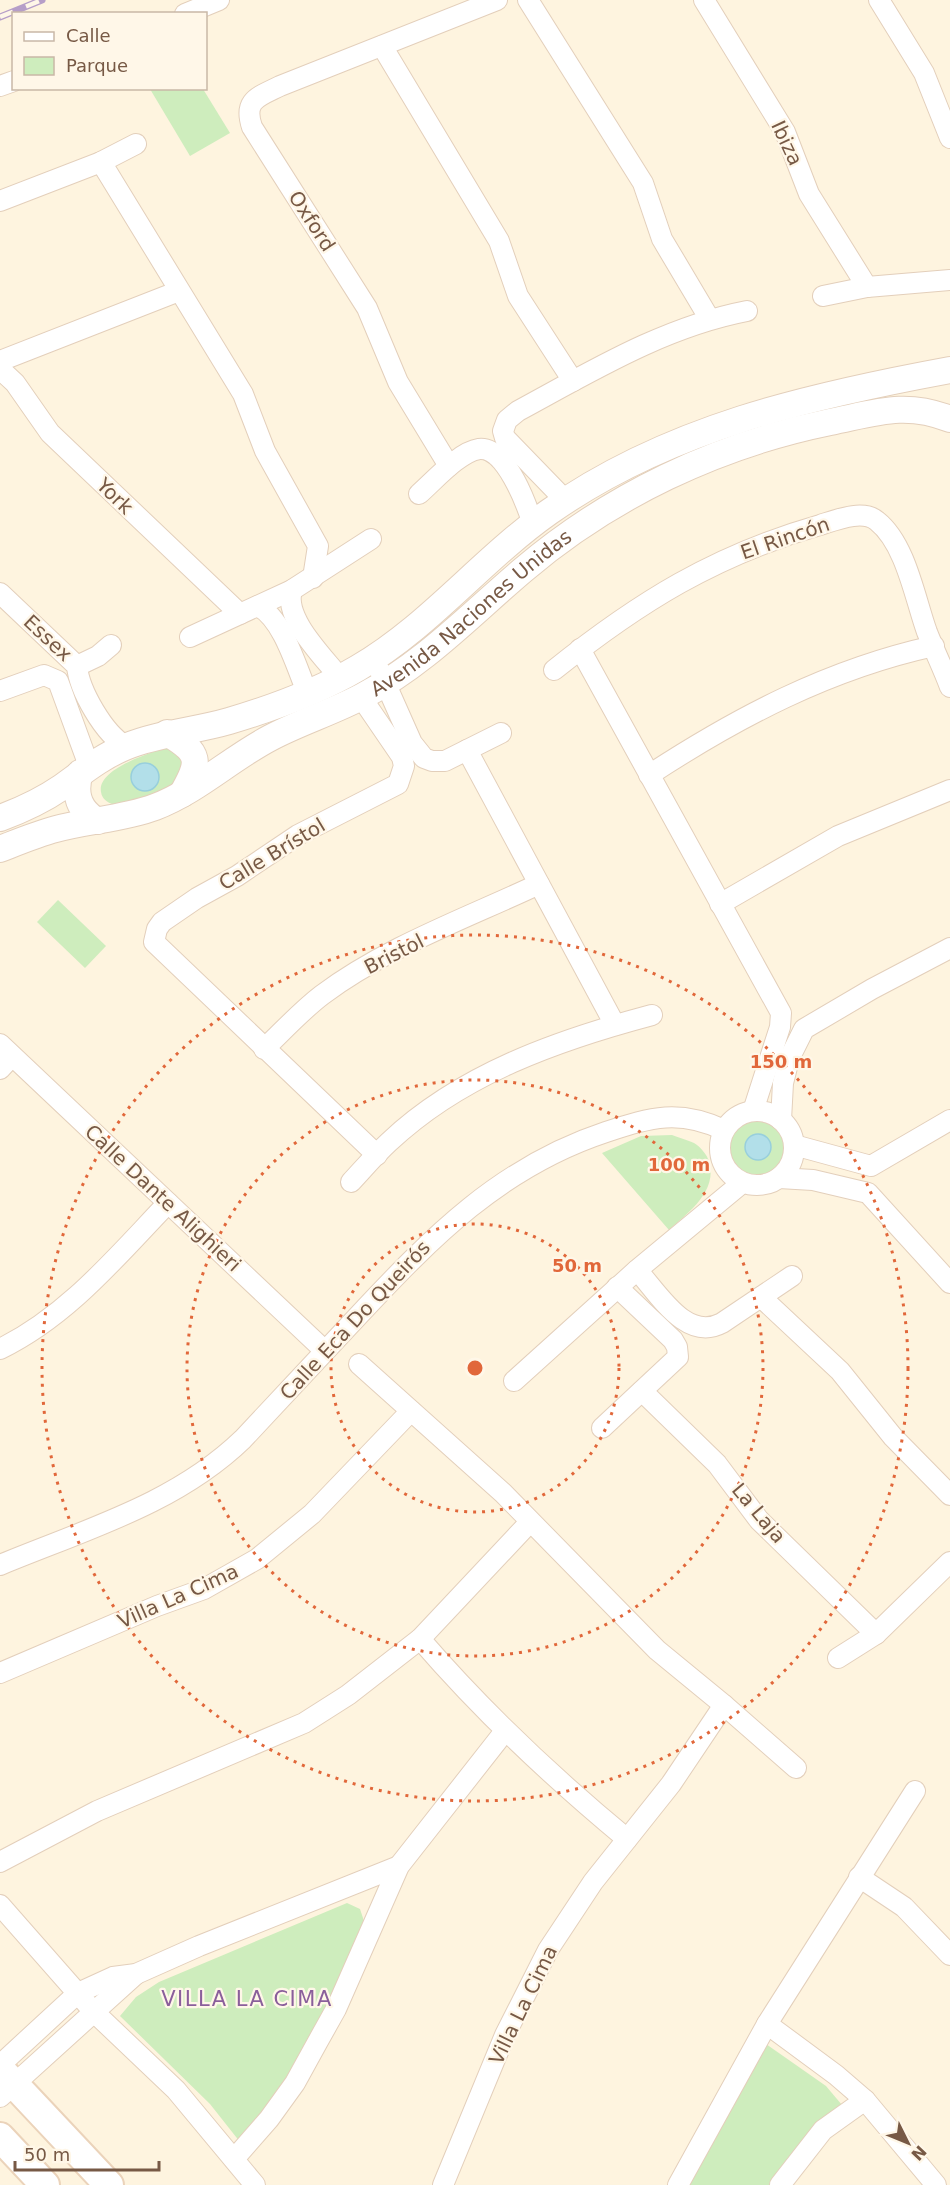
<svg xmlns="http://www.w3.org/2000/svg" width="950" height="2185" viewBox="0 0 950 2185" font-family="'DejaVu Sans',sans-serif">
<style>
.green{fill:#ceedbd}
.water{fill:#b2dfe9;stroke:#98cfdc;stroke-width:1.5}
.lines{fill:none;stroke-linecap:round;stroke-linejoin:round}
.minor-casing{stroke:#e3cfbb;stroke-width:22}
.tertiary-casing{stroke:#e3cfbb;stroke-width:28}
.secondary-casing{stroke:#ebd3ba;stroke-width:32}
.minor{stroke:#fff;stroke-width:20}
.tertiary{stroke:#fff;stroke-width:26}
.secondary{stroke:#fff;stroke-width:28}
.rail-casing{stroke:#b69ec8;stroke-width:7}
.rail{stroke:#fff7e8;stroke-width:4.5;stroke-dasharray:14;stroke-linecap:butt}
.ring{fill:none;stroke:#e1673a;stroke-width:3;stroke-dasharray:3 6}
.labels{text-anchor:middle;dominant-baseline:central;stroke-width:4.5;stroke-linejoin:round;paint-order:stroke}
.street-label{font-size:20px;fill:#775945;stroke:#fff7e8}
.neighbourhood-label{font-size:21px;letter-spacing:1.5px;fill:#8a5f9b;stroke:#fff7e8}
.centre{fill:#e1673a;stroke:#fff7e8;stroke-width:3}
.ring-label{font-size:18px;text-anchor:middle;font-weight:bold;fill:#e1673a;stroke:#fff7e8;stroke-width:4.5;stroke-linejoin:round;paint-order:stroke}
</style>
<rect width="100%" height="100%" fill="#fef4df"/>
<g class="green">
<path d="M150 89H203L230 133 190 156Z"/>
<path d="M161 749H179L190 775 153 798 114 805C107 802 102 799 101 792 97 770 145 755 161 749Z"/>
<path d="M58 900 106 946 85 968 37 922Z"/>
<circle cx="757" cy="1147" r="28"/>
<path d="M672 1135C679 1138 688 1140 694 1143 700 1146 707 1155 709 1161 718 1191 689 1212 669 1230L602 1153 641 1136Z"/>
<path d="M347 1903 360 1909 365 1924 325 2013 275 2096 240 2142 210 2104 120 2016 136 1997 159 1982Z"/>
<path d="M766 2044 826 2086 842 2105 771 2185H688Z"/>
</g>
<g class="water">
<circle cx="145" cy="777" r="14"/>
<circle cx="758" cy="1147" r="13"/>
</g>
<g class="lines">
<g class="minor-casing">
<g id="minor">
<path d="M528 0 643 183 662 239 709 318"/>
<path d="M704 0 785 132 809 194 867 287"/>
<path d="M879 0 924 73 950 138"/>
<path d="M185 14 219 0"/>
<path d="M382 46 499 241 518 296 573 381"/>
<path d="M0 86 14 81"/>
<path d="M101 162 243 394 265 451 318 546 313 578"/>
<path d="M0 201 101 162 136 144"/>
<path d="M823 296 867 287 950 280"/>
<path d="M0 361 179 291"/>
<path d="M0 369 15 383 50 433 240 614"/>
<path d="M449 466 398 382 367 308 252 127C243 100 258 97 280 86L497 0"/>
<path d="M419 494C434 481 459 452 479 449 505 446 526 503 533 524"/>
<path d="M566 501 505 438 503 431 507 420 518 411C592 371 664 327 747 311"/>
<path d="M292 590C283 618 323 656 340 678"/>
<path d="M0 593 77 666C79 690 104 734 126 746"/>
<path d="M258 606C283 619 296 666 307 692"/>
<path d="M190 637 292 590 371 539"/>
<path d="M580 649 781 1013 780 1027 753 1111"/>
<path d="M77 666 98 656 111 645"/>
<path d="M554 670C639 602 715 555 820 525 836 520 863 509 877 521 906 544 915 599 927 632 934 650 943 668 950 687"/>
<path d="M380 671 412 743 424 758 432 761H445L501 733"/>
<path d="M0 691 44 675 58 681 89 766"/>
<path d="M361 697 402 757 404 766 398 784 298 835 237 876 197 898 162 922 157 929 154 942 377 1155"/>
<path d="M467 750 615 1025"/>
<path d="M649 775C738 717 829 669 934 646"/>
<path d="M720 904 838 836 950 790"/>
<path d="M0 1044 325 1351"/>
<path d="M264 1049C283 1031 301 1011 322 995 386 947 467 918 539 884"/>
<path d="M0 1069 12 1056"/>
<circle cx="757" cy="1148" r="37"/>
<path d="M781 1120 783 1083 789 1059 804 1029 872 989 950 948"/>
<path d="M794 1145 871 1166 950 1120"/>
<path d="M779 1178 813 1180 868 1193 950 1283"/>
<path d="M351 1182C364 1168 376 1154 389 1142 461 1074 558 1040 652 1015"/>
<path d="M637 1270C659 1294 686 1342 722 1323L792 1276"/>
<path d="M761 1297 840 1371 893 1437 950 1495"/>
<path d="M0 1349C68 1316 117 1256 168 1203"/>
<path d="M359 1364 503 1493 657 1650 724 1705 796 1768"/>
<path d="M514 1381 637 1270 742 1183"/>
<path d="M642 1391 717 1464 759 1520 876 1634"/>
<path d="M602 1428 678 1357 677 1347 673 1340 617 1287"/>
<path d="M0 1565C84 1530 176 1504 243 1439 281 1398 320 1357 358 1316 432 1237 500 1167 606 1132 652 1117 679 1109 724 1130"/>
<path d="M420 1639C483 1712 552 1777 627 1839"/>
<path d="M838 1658 876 1634 950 1562"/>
<path d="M0 1673 157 1606 204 1589 257 1559 312 1514 411 1411"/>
<path d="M0 1862 97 1811 304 1723 348 1695 420 1639 530 1522"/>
<path d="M859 1877 904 1907 950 1955"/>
<path d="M0 1905 94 2012 176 2090 255 2185"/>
<path d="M767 2024 836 2075 865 2100 936 2185"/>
<path d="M0 2065 78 1993 113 1977 136 1974 199 1946 399 1866"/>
<path d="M0 2097 136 1974"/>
<path d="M234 2159 269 2119 295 2083 317 2043 336 2009 399 1866 505 1731"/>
<path d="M443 2185 505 2035 548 1950 593 1882 671 1784 724 1705"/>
<path d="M678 2185 767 2024 915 1791"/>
<path d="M780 2185 823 2130 865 2100"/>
</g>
</g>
<g class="tertiary-casing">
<g id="tertiary">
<path d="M167 733C201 753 201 761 182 794"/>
<path d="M80 773C73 794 79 811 98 821"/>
<path d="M0 818C22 810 43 800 62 787 83 772 101 757 125 747 159 733 195 731 229 721 273 708 319 691 358 668 430 626 481 560 549 512 668 428 809 396 950 370"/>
<path id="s1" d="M0 849C18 842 37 834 56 829 89 820 122 819 155 807 197 791 230 759 270 738 300 722 333 712 363 696 424 664 471 614 523 570 610 496 717 445 830 422 875 413 905 401 950 419"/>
</g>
</g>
<g class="secondary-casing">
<g id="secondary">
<path d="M0 2069 109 2185"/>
<path d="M0 2137 45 2185"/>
</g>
</g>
<use href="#minor" class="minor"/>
<use href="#tertiary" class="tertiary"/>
<use href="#secondary" class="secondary"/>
<g class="rail-casing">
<path id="rail" d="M0 17 42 0"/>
</g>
<use href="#rail" class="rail"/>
</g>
<g class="ring">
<circle cx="475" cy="1368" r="144"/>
<circle cx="475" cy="1368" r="288"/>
<circle cx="475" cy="1368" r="433"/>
</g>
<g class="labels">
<g class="street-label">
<text transform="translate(787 143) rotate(65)">Ibiza</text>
<text transform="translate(312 221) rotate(57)">Oxford</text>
<text transform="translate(115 496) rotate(44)">York</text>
<text transform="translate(785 538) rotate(-19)">El Rincón</text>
<text stroke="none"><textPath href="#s1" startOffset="534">Avenida Naciones Unidas</textPath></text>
<text transform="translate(48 638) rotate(43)">Essex</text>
<text transform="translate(272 854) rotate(-31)">Calle Brístol</text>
<text transform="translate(394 954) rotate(-27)">Bristol</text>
<text transform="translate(163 1198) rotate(43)">Calle Dante Alighieri</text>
<text transform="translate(355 1320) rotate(-47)">Calle Eca Do Queirós</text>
<text transform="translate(759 1513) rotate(50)">La Laja</text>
<text transform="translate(178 1596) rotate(-24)">Villa La Cima</text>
<text transform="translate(523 2005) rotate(-64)">Villa La Cima</text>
</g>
<g class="neighbourhood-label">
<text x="247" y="1999">VILLA LA CIMA</text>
</g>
</g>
<circle cx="475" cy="1368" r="9" class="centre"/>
<g class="ring-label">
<text x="781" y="1068">150 m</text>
<text x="679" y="1171">100 m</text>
<text x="577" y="1272">50 m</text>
</g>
<rect x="12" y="12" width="195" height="78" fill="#fff7e8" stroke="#c9b8a7" stroke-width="1.5"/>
<rect x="24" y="32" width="30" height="9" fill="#ffffff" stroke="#c9b8a7" stroke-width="1.5"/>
<text x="66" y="42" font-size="18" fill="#775945">Calle</text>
<rect x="24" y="57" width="30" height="18" fill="#ceedbd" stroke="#c9b8a7" stroke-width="1.5"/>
<text x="66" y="72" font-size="18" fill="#775945">Parque</text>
<g transform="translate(908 2143) rotate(133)" stroke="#fff7e8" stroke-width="4.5" paint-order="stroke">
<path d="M0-4.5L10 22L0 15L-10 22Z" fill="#775945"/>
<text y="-9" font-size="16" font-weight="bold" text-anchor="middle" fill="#775945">N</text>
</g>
<path d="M15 2161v9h144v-9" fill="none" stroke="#775945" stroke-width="3"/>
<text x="24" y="2161" font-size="18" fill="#775945" stroke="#fff7e8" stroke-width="4.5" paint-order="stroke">50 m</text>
</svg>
